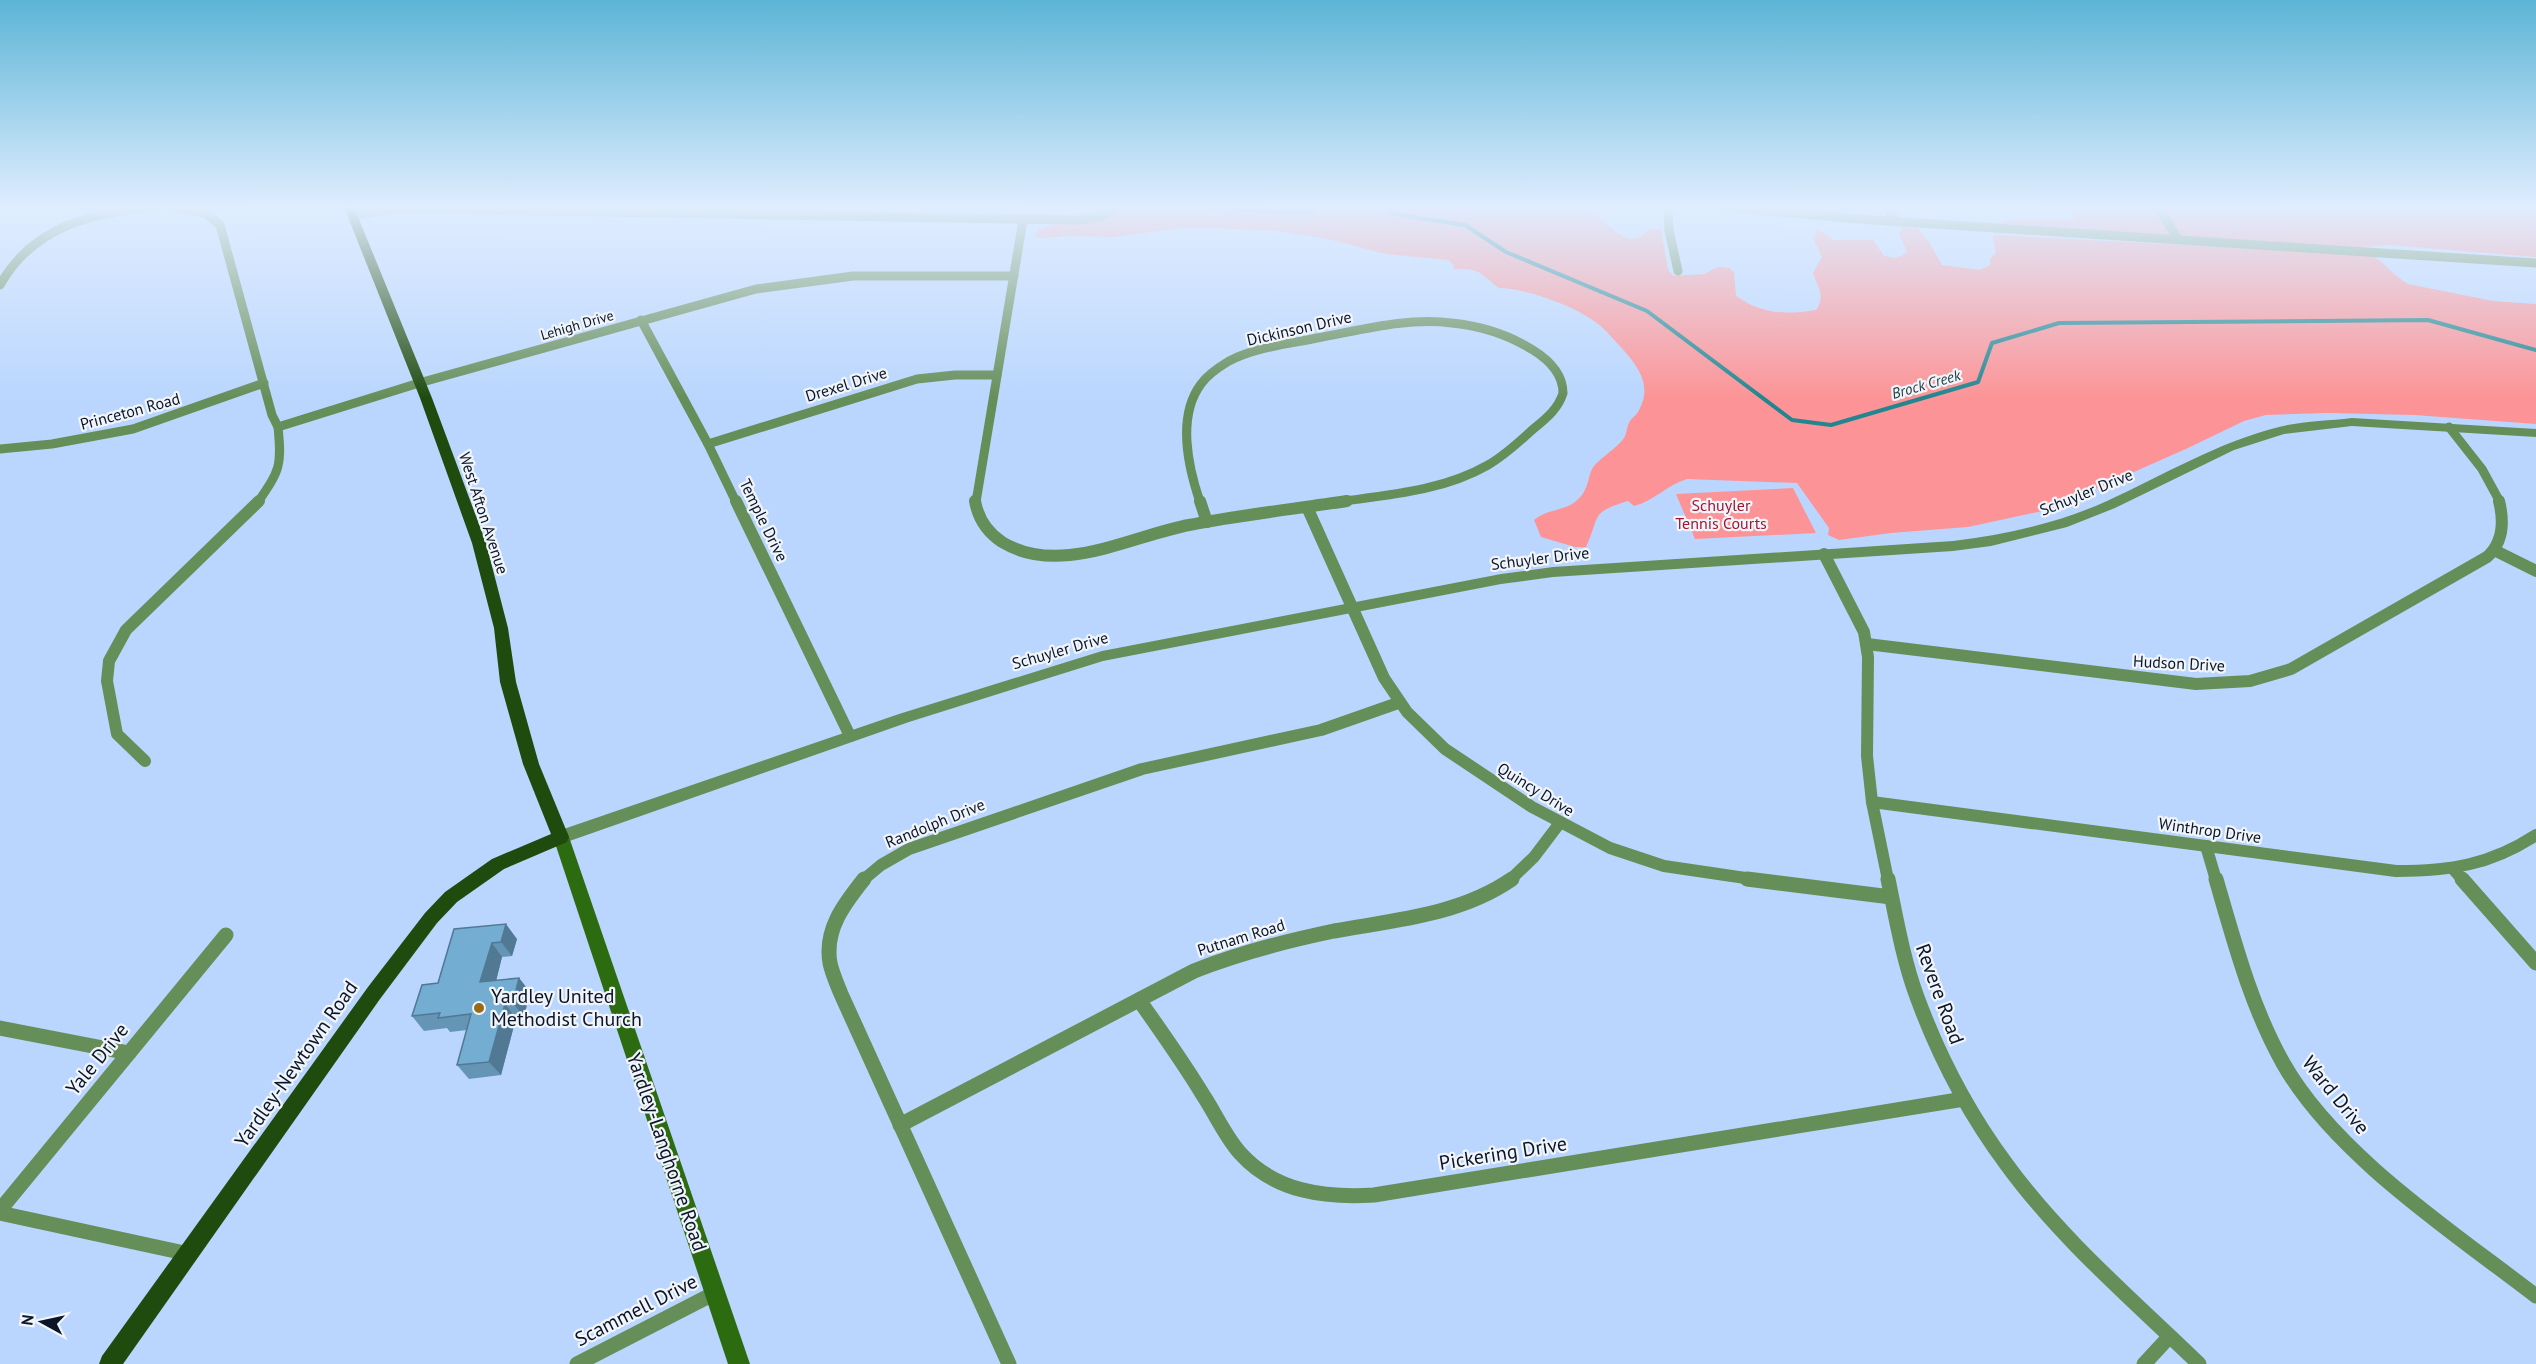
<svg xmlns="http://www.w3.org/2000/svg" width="2536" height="1364" viewBox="0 0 2536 1364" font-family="'PT Sans',sans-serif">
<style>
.green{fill:#fc9497}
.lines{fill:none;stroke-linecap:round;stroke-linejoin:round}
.stream{stroke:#21868f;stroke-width:4}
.minor-far2{stroke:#668e59;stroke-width:9}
.minor-far1{stroke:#668e59;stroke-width:12}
.minor{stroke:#668e59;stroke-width:15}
.tertiary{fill:#668e59;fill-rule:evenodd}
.secondary{fill:#2d6b10;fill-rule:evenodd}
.primary{fill:#204b0e;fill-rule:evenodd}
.wall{fill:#6495b5}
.shaded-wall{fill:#517993}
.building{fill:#74add2;stroke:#517993;stroke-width:1.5}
.poi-dot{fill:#976c19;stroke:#f1f5fa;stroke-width:2}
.labels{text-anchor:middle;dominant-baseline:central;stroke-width:4.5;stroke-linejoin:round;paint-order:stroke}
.far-street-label{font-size:14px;fill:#0a1628;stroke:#f1f5fa}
.far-water-label{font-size:15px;font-style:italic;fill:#1e3a3b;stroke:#f1f5fa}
.street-label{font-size:16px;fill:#0a1628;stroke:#f1f5fa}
.park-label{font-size:16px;fill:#a01631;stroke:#f1f5fa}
.near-street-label{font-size:20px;fill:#0a1628;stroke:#f1f5fa}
.near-poi-label{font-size:20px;fill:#0a1628;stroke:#f1f5fa;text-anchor:start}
</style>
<rect width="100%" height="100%" fill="#bad6fe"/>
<g class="green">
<path d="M1137 207H1580C1602 214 1608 232 1630 239L1640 237 1650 229 1661 230 1668 270 1674 276 1704 274 1718 267 1730 268 1734 273 1736 296C1762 314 1785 315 1816 310 1826 296 1818 288 1813 273L1822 257 1813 238 1818 229 1833 240H1873L1884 256 1897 258 1907 252 1899 234 1903 226 1917 228 1929 242 1942 265 1980 270 1990 265V259L1996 253 1993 235 2372 255C2386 264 2394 276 2408 284L2493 301 2536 304V424L2414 415 2329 413 2266 415 2244 421 2188 448 2064 503 2042 511 1968 527 1891 533 1839 540 1828 535 1829 528 1797 483 1687 479C1667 485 1654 501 1634 506L1628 501C1589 513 1601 515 1586 547H1575L1541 537 1534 520C1546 510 1560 511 1572 504 1591 492 1586 477 1594 466 1602 457 1620 445 1624 438 1627 433 1627 425 1630 421 1633 417 1637 415 1639 410 1657 378 1626 354 1607 332 1588 310 1528 288 1499 288 1479 273 1481 268 1454 269L1453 264 1448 260 1386 254 1328 239 1281 231 1210 228H1180L1115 237 1069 236 1042 238 1035 236 1039 229 1056 224 1102 220Z"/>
<path d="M2065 207H2536V257L2390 245 2361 247 1994 225 2009 220H2075Z"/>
<path d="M1793 488 1816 533 1695 539 1676 494Z"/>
</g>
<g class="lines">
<g class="stream">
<path d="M1153 207 1309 212 1316 207"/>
<path d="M1387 207 1393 214 1465 225 1506 252 1647 311 1792 420 1831 425 1978 382 1992 343 2059 323 2428 320 2536 350"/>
</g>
<g class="minor-far2">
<path d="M172 207 205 213 220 225 272 415 278 427 419 383 756 289 853 276H1014"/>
<path d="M1668 207 1669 230 1678 271"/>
<path d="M1720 207 1873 220 2536 263"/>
<path d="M1887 207 1896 221"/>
<path d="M2158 207 2178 239"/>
<path d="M352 215 386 210 427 209 1080 220 1101 216 1122 207"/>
<path d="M0 285C33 226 93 212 156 207"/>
<path d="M641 320 708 444 736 502"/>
<path d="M2449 427 2482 469 2500 502"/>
<path d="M708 444 917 379 955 375H997"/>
<path d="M0 449 52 444 133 429 264 383"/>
<path d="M258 502C280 470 282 466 278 427"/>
<path d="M976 502 1023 220"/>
<path d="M1200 502C1188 467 1177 416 1201 384 1208 374 1219 367 1229 361 1256 347 1288 344 1317 338 1361 330 1407 317 1452 323 1481 326 1509 335 1533 350 1549 360 1563 373 1563 393 1558 410 1544 420 1531 431 1518 443 1504 456 1488 465 1443 491 1388 495 1337 502"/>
</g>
<g class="minor-far1">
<path d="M736 501 850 736"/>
<path d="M975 501C978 518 987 532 1002 542 1059 577 1131 536 1189 525 1241 515 1294 509 1347 501"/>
<path d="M1200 501 1207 522"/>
<path d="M1307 507 1384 678 1407 712 1445 749 1532 807 1610 848 1664 866 1759 880"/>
<path d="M2494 550 2536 571"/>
<path d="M1824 554 1864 632 1868 657 1867 756 1872 802 1888 880"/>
<path d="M1867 644 2196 684 2250 681 2291 669 2487 557C2504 542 2504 521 2499 501"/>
<path d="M145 761 117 734 107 681 109 661 126 630 259 501"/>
<path d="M1872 802 2396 871C2450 871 2490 865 2536 835"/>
<path d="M2206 846 2216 880"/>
<path d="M2454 870 2463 880"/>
<path d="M863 880 881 865 909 849 1142 769 1321 730 1398 703"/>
<path d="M1510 880 1534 857 1559 824"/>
</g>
<g class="minor">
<path d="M864 879C845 903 824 929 830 963 832 973 837 984 841 994L1009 1364"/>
<path d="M1747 879 1891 897"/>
<path d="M1888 879C1896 918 1903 959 1917 997 1939 1057 1969 1114 2007 1165 2061 1239 2133 1300 2199 1364"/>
<path d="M2216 879C2234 941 2251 1006 2283 1063 2334 1154 2453 1232 2536 1296"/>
<path d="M2462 879 2536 963"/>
<path d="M1139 1000C1161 1031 1183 1062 1203 1095 1215 1113 1225 1136 1240 1153 1275 1192 1325 1198 1374 1195L1964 1099"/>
<path d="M0 1028 129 1053"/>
<path d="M900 1125 1194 971C1239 953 1286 941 1334 931 1395 920 1460 915 1512 879"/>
<path d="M0 1210 226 935"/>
<path d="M0 1213 189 1254"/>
<path d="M577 1364 715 1293"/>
<path d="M2144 1364 2169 1337"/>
</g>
<path class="tertiary" d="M2352 418 2536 429V437L2352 426 2284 434 2234 450 2115 508 2067 527 1991 546 1953 551 1553 577 1501 584 1103 661 909 722 561 844 555 842 553 837 555 832 899 714 1102 651 1501 574 1553 567 1953 541C2006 535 2058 523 2107 501 2164 475 2218 442 2279 427 2302 421 2328 421 2352 418Z"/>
<path class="secondary" d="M561 830 567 832 569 837 750 1364H728L553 837 555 832Z"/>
<path class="primary" d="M344 207H354L432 398 486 543 508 628 516 682 539 764 569 837 567 842 504 869 457 902 437 923 380 999 123 1364H99L102 1356 368 987 425 913 445 892 492 859 551 834 523 764 500 682 494 628 472 543 420 398Z"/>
</g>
<path class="wall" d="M454 929 517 939 512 956 502 957 496 981 519 978 530 992 524 1017 516 1018 501 1075 469 1079 457 1065 467 1030 450 1032 447 1028 424 1031 412 1016 438 983Z"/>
<g class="shaded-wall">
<path d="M506 924 517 939 512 956 501 942Z"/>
<path d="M492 943 502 957 492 997 480 982Z"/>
<path d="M519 978 530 992 524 1017 513 1003Z"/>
<path d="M505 1004 516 1018 501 1075 489 1062Z"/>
</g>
<path class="building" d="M506 924 501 942 492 943 480 982 519 978 513 1003 505 1004 489 1062 457 1065 471 1014 438 1018 440 1013 412 1016 422 985 438 983 454 929Z"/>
<linearGradient id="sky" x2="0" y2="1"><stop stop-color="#5cb5d6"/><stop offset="0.52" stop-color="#e0edff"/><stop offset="1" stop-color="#e0edff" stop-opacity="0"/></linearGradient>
<rect width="2536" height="398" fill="url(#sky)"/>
<circle class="poi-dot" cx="479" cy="1008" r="6"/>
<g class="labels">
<g class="far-street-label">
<text transform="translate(577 325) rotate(-16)">Lehigh Drive</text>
</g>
<g class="far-water-label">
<text transform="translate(1926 384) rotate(-16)">Brock Creek</text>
</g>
<g class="street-label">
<text transform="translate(1299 328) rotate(-13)">Dickinson Drive</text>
<text transform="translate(846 384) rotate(-17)">Drexel Drive</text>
<text transform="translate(130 411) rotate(-15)">Princeton Road</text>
<text transform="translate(2086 492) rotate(-22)">Schuyler Drive</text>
<text transform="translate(484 513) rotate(72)">West Afton Avenue</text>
<text transform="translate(764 520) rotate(64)">Temple Drive</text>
<text transform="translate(1540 558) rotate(-7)">Schuyler Drive</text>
<text transform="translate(1060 650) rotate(-16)">Schuyler Drive</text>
<text transform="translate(2179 663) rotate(3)">Hudson Drive</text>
<text transform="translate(1536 789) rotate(32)">Quincy Drive</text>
<text transform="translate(935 823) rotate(-22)">Randolph Drive</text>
<text transform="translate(2210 830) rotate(8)">Winthrop Drive</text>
<text transform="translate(1241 937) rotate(-17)">Putnam Road</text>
</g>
<g class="park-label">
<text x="1721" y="505">Schuyler<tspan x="1721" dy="18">Tennis Courts</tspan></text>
</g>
<g class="near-street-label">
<text transform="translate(1940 994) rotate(70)">Revere Road</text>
<text transform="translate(97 1059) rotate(-51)">Yale Drive</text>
<text transform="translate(296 1064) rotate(-55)">Yardley-Newtown Road</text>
<text transform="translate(2336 1095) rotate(51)">Ward Drive</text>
<text transform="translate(667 1152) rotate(71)">Yardley-Langhorne Road</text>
<text transform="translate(1503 1153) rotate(-9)">Pickering Drive</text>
<text transform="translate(636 1310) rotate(-27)">Scammell Drive</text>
</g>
<g class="near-poi-label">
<text x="491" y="996">Yardley United<tspan x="491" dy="23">Methodist Church</tspan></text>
</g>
</g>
<g transform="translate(42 1322) rotate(278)" stroke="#f1f5fa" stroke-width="4.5" paint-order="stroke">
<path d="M0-4.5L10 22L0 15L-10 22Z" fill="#0a1628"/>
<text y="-9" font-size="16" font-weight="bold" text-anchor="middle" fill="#0a1628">N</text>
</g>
</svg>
